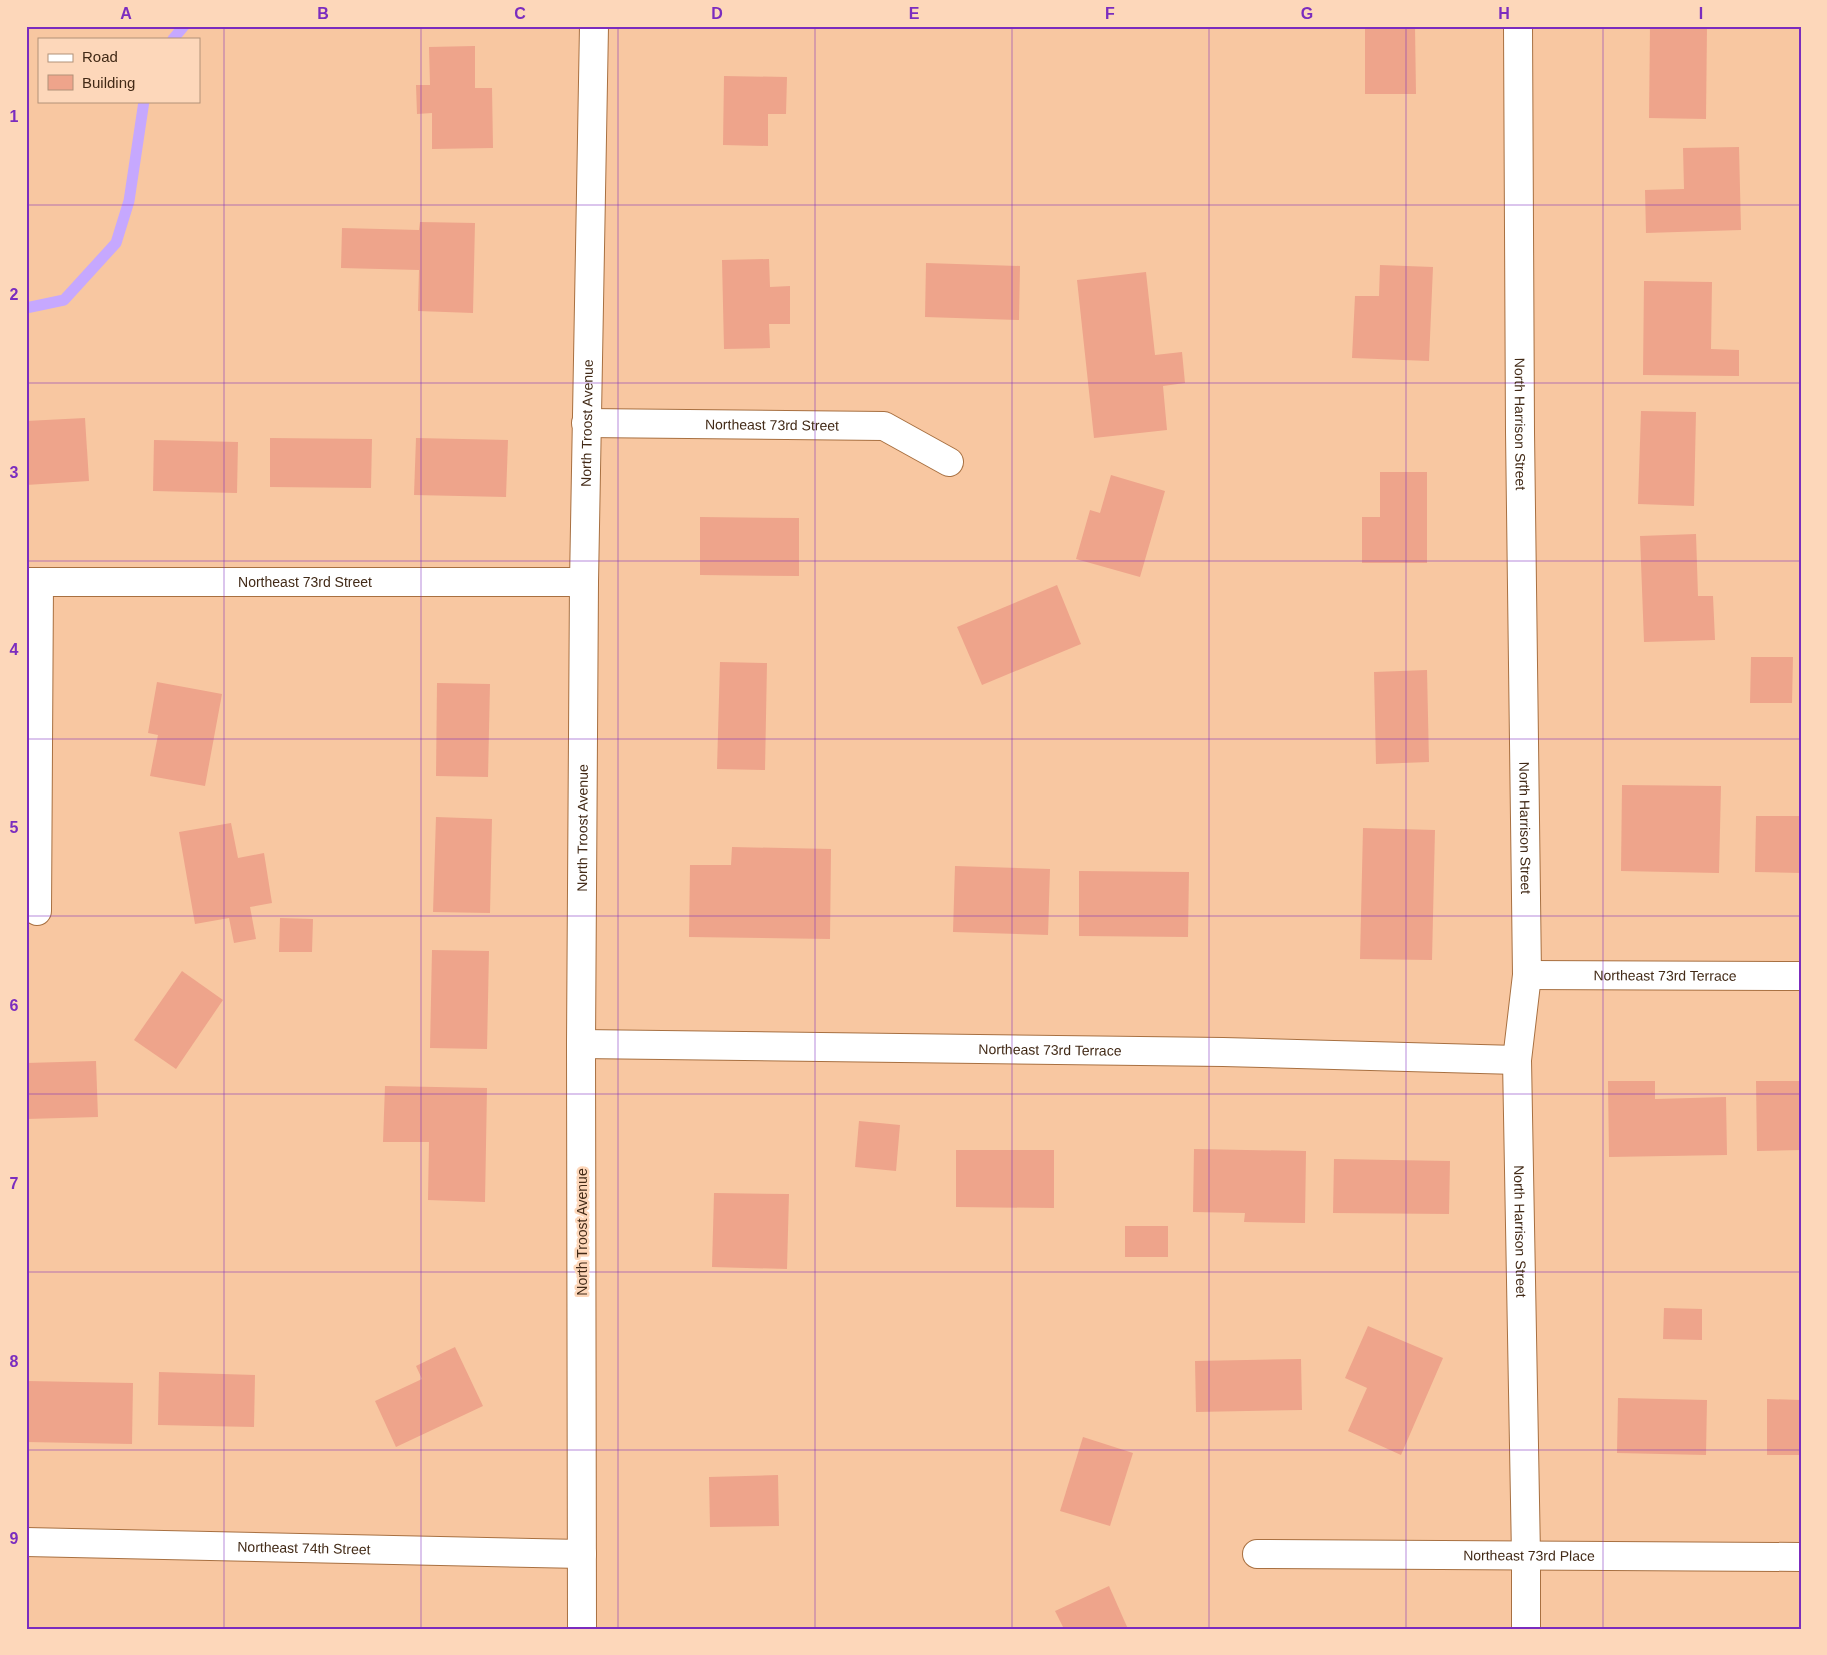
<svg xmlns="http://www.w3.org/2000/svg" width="1827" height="1655" viewBox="0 0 1827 1655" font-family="Helvetica,sans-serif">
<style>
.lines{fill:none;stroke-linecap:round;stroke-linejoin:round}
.stream{stroke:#c6a8fe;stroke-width:11}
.building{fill:#eea48b}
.minor-casing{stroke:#a87041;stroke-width:30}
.tertiary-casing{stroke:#a87041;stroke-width:30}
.minor{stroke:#fff;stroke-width:28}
.tertiary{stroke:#fff;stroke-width:28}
.grid{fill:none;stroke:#7b2cbf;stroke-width:1;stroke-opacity:0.55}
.labels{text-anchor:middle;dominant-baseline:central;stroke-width:5;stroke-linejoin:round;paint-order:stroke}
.street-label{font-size:14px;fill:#422a17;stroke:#fdd7ba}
.neatline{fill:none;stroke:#7b2cbf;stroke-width:2}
.grid-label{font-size:16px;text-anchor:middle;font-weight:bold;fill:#7b2cbf}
</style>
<rect width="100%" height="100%" fill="#f8c7a1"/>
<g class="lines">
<g class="stream">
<path d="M173 39 184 26"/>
<path d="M26 308 64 300 116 243 129 201 144 101"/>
</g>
</g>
<g class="building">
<path d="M1365 26H1415L1416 94H1365Z"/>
<path d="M1650 26 1707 27 1706 119 1649 118Z"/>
<path d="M475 46V88H492L493 148 432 149V113L417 114 416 85H430L429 47Z"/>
<path d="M724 76 787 77 786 114H768V146L723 145Z"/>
<path d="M1739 147 1741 230 1646 233 1645 190 1684 189 1683 148Z"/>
<path d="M420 222 475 223 473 313 418 311 419 270 341 268 342 228 419 230Z"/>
<path d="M769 259 770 287 790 286V324H769L770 348 724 349 722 260Z"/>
<path d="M926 263 1020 266 1019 320 925 317Z"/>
<path d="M1380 265 1433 267 1429 361 1352 358 1355 296H1379Z"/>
<path d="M1146 272 1155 355 1182 352 1185 383 1163 386 1167 430 1094 438 1077 280Z"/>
<path d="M1644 281 1712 282 1711 349 1739 350V376L1643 375Z"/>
<path d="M1641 411 1696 412 1694 506 1638 504Z"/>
<path d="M85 418 89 481 26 485V421Z"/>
<path d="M270 438 372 439 371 488 270 487Z"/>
<path d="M416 438 508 440 506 497 414 495Z"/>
<path d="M154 440 238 442 237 493 153 491Z"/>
<path d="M1380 472H1427V563H1362V517H1380Z"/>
<path d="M1111 475 1165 491 1140 577 1076 559 1090 510 1100 513Z"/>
<path d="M700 517 799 518V576L700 575Z"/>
<path d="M1696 534 1698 596H1713L1715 640 1644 642 1640 536Z"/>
<path d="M1057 585 1081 644 982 685 957 627Z"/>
<path d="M1751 657H1793L1792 703H1750Z"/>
<path d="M720 662 767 663 765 770 717 769Z"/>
<path d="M1427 670 1429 762 1376 764 1374 672Z"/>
<path d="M157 682 222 694 205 786 150 776 158 735 148 733Z"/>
<path d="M437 683 490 684 488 777 436 776Z"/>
<path d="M1622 785 1721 786 1719 873 1621 871Z"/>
<path d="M1756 816H1801V873L1755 872Z"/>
<path d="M436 817 492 819 490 913 433 912Z"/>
<path d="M231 823 238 858 264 853 272 903 250 907 256 939 234 943 229 918 195 924 179 832Z"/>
<path d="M1363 828 1435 830 1432 960 1360 959Z"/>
<path d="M732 847 831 849 830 939 689 937 690 865H731Z"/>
<path d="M955 866 1050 869 1048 935 953 932Z"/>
<path d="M1079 871 1189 872 1188 937 1079 936Z"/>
<path d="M280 918 313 919 312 952H279Z"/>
<path d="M432 950 489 951 487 1049 430 1048Z"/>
<path d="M182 971 223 1000 176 1069 134 1040Z"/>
<path d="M96 1061 98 1117 26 1119V1063Z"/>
<path d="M1608 1081H1655V1099L1726 1097 1727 1155 1609 1157Z"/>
<path d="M1756 1081H1801V1150L1757 1151Z"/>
<path d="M385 1086 487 1088 485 1202 428 1200 429 1142H383Z"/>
<path d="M859 1121 900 1125 896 1171 855 1167Z"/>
<path d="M1194 1149 1306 1151 1305 1223 1244 1222 1245 1213 1193 1212Z"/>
<path d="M956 1150H1054V1208L956 1207Z"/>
<path d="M1334 1159 1450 1161 1449 1214 1333 1213Z"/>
<path d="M714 1193 789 1194 787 1269 712 1267Z"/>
<rect x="1125" y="1226" width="43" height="31"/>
<path d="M1664 1308 1702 1309V1340L1663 1339Z"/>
<path d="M1368 1326 1443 1358 1401 1455 1348 1431 1367 1388 1345 1378Z"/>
<path d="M455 1347 483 1406 396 1447 375 1401 422 1379 416 1366Z"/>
<path d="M1301 1359 1302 1410 1196 1412 1195 1361Z"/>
<path d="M159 1372 255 1375 254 1427 158 1425Z"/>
<path d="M27 1381 133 1383 132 1444 26 1442Z"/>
<path d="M1618 1398 1707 1400 1706 1455 1617 1453Z"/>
<path d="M1767 1399 1801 1400V1455H1767Z"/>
<path d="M1083 1437 1133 1453 1110 1526 1060 1511Z"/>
<path d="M778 1475 779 1526 710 1527 709 1477Z"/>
<path d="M1109 1586 1128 1629H1064L1055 1611Z"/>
</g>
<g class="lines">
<g class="minor-casing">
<g id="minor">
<path id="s1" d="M1518 26 1520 432 1527 975 1517 1060 1526 1556V1629"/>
<path id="s2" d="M586 423 884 426 949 462"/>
<path id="s3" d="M26 582H584"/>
<path d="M37 911 39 582"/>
<path id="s4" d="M1527 975 1801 976"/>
<path id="s5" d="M581 1044 1223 1052 1517 1060"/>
<path id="s6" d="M26 1542 582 1554"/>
<path id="s7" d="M1257 1554 1801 1557"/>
</g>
</g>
<g class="tertiary-casing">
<g id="tertiary">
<path id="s8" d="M582 1629 581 1044 584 582 594 26"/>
</g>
</g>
<use href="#minor" class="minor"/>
<use href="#tertiary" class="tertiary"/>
</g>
<path class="grid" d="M224 26V1629M421 26V1629M618 26V1629M815 26V1629M1012 26V1629M1209 26V1629M1406 26V1629M1603 26V1629M26 205H1801M26 383H1801M26 561H1801M26 739H1801M26 916H1801M26 1094H1801M26 1272H1801M26 1450H1801"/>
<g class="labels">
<g class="street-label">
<text stroke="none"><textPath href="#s8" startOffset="1206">North Troost Avenue</textPath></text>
<text stroke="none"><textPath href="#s1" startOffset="398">North Harrison Street</textPath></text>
<text stroke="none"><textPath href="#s2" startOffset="186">Northeast 73rd Street</textPath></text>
<text stroke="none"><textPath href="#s3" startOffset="279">Northeast 73rd Street</textPath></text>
<text stroke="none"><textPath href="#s8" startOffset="801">North Troost Avenue</textPath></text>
<text stroke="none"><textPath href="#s1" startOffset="802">North Harrison Street</textPath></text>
<text stroke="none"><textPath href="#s4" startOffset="138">Northeast 73rd Terrace</textPath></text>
<text stroke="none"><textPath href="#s5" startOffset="469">Northeast 73rd Terrace</textPath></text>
<text transform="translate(582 1232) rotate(-90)">North Troost Avenue</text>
<text stroke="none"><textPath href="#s1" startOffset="1206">North Harrison Street</textPath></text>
<text stroke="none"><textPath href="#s6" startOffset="278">Northeast 74th Street</textPath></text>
<text stroke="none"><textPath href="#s7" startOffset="272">Northeast 73rd Place</textPath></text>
</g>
</g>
<rect width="1827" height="1655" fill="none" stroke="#fdd7ba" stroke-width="55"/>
<rect x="38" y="38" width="162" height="65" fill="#fdd7ba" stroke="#b29279"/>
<rect x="48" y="54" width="25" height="8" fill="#ffffff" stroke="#b29279"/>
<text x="82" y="62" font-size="15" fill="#422a17">Road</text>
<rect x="48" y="75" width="25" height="15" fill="#eea48b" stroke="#b29279"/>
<text x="82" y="88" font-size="15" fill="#422a17">Building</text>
<rect x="28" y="28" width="1772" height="1600" class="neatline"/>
<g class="grid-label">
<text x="126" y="19">A</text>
<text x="323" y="19">B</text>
<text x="520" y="19">C</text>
<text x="717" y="19">D</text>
<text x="914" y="19">E</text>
<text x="1110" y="19">F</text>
<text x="1307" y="19">G</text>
<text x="1504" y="19">H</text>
<text x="1701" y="19">I</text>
<text x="14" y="122">1</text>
<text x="14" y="300">2</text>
<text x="14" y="478">3</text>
<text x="14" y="655">4</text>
<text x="14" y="833">5</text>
<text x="14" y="1011">6</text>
<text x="14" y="1189">7</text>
<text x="14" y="1367">8</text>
<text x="14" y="1544">9</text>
</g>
</svg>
